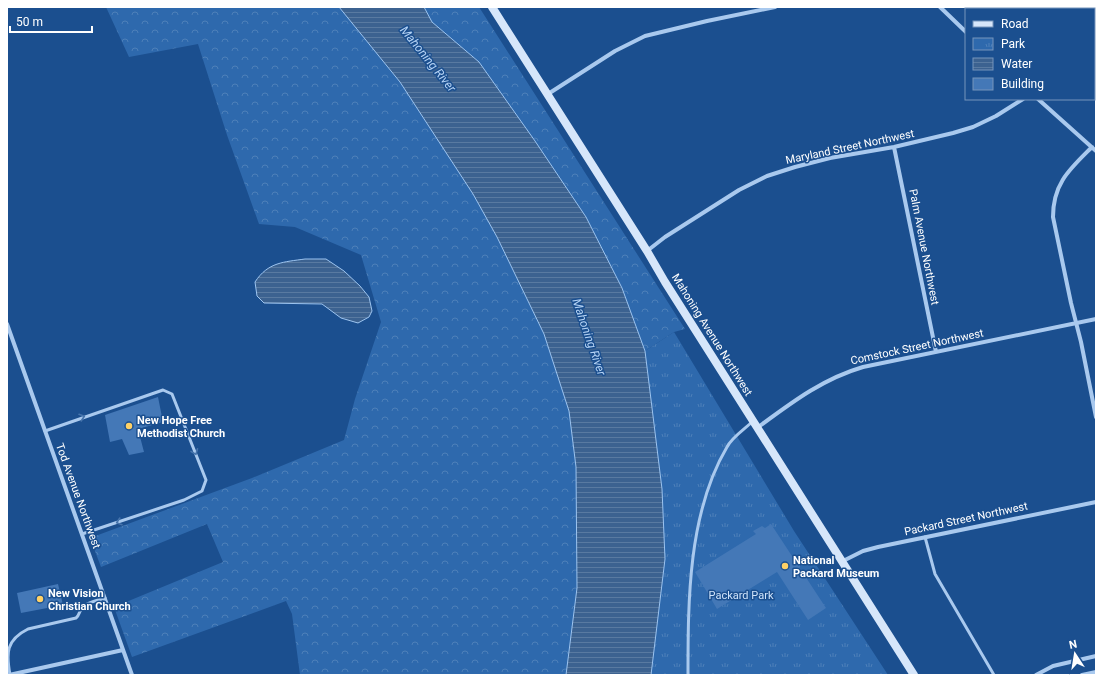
<svg xmlns="http://www.w3.org/2000/svg" width="1103" height="682" viewBox="0 0 1103 682" font-family="Roboto,sans-serif">
  <style>
    .forest { fill: url(#forest-crowns) }
    .park { fill: url(#park-tufts) }
    .water { fill: url(#water-rules); stroke: #9cc4f0 }
    .building { fill: #4478b7 }
    .lines { fill: none; stroke-linecap: round; stroke-linejoin: round }
    .lane { stroke: #a9c9ee; stroke-width: 3 }
    .street { stroke: #a9c9ee; stroke-width: 4 }
    .secondary { stroke: #d6e6fa; stroke-width: 8 }
    .rail { stroke: #fff; stroke-width: 3; stroke-dasharray: 7 3; stroke-linecap: butt }
    .oneway { stroke: #4674ac }
    .poi-dot { fill: #ffd166; stroke: #1b4f8f; stroke-width: 1.5 }
    .labels { text-anchor: middle; dominant-baseline: central; stroke-width: 3; stroke-linejoin: round; paint-order: stroke }
    .street-label { font-size: 11px; fill: #fff; stroke: #1b4f8f }
    .poi-label { font-size: 11px; font-weight: bold; fill: #fff; stroke: #1b4f8f; text-anchor: start }
    .park-label { font-size: 11px; fill: #cfe3fa; stroke: #1b4f8f }
    .water-label { font-size: 12px; font-style: italic; fill: #b5d3f5; stroke: #1b4f8f }
  </style>
  <defs>
    <pattern id="forest-crowns" width="20" height="18" patternUnits="userSpaceOnUse"><rect width="20" height="18" fill="#2e69ad"/><path d="M2 6a3 3 0 1 1 6 0M12 15a3 3 0 1 1 6 0" fill="none" stroke="#4d80b9"/></pattern>
    <pattern id="park-tufts" width="24" height="20" patternUnits="userSpaceOnUse"><rect width="24" height="20" fill="#2e69ad"/><path d="M3 7l-1-3M5 7V3M7 7l1-3M15 17l-1-3M17 17v-4M19 17l1-3" fill="none" stroke="#4d80b9"/></pattern>
    <pattern id="water-rules" width="6" height="5" patternUnits="userSpaceOnUse"><rect width="6" height="5" fill="#3c6290"/><path d="M0 2.5h6" fill="none" stroke="#597aa1"/></pattern>
  </defs>
  <rect width="100%" height="100%" fill="#1b4f8f"/>
  <path class="forest" d="M106 7H339L400 82 473 194 497 237 544 334 569 411 576 467 577 588 566 675H300L292 614 286 601 132 657 114 607 223 562 207 524 101 567 90 538 252 478 344 440 355 399 381 322 361 255 295 227 259 224 227 135 198 44 129 57Z
    M424 7H479L685 329 674 332 645 351 622 288 586 217 535 141 479 62 432 22Z"/>
  <path class="park" d="M674 332 794 531 888 675H651L665 559 662 489 645 351Z"/>
  <path class="water" d="M339 7H424L432 22 479 62 535 141 586 217 622 288 645 351 662 489 665 559 651 675H566L577 588 576 467 569 411 544 334 497 237 473 194 400 82Z
    M305 259H326L344 271 360 286 369 297 372 311 369 317 358 323 341 318 322 304 264 303 257 296 255 282C268 262 284 262 305 259Z"/>
  <path class="building" d="M158 397 163 422 138 429 144 452 129 455 122 439 110 442 105 415Z
    M771 524 826 608 808 620 777 572 717 609 695 572 756 534 753 531 762 526 765 528Z
    M58 584 63 605 21 613 17 593Z"/>
  <g class="lines">
    <path class="lane" d="M45 431 163 390 172 394 206 480 202 491 184 500 82 534
      M925 537 935 574 994 675
      M10 675C6 653 6 640 28 629L76 618C80 615 79 610 83 607 87 602 99 600 105 598
      M688 675C688 601 688 513 727 447 732 437 745 429 753 421"/>
    <path class="street" d="M940 7 966 32
      M548 94 615 51 645 36 707 21 775 7
      M1038 99 1096 151
      M894 147 936 352
      M1092 147C1070 169 1053 183 1053 217L1071 303 1081 342 1096 417
      M647 251 665 237 739 190 767 176 795 167 830 158 894 147 953 133 973 127 996 116 1023 99
      M7 324 132 675
      M757 428C791 403 822 379 863 367L1096 319
      M843 561 863 551 878 547 1096 502
      M9 675 123 650
      M1036 675 1053 666 1096 656
      M1082 675 1096 672"/>
    <path class="secondary" d="M492 7 647 251 665 282 914 675"/>
    <path class="rail" d="M1086 7 1089 9
      M1094 14 1096 16"/>
  </g>
  <defs><path id="oneway-chevron" d="M-2-3.5L2.5 0L-2 3.5" fill="none" stroke-width="1.6" stroke-linecap="round" stroke-linejoin="round"/></defs>
  <g class="oneway">
    <use href="#oneway-chevron" transform="translate(82 417) rotate(-18)"/>
    <use href="#oneway-chevron" transform="translate(195 452) rotate(68)"/>
    <use href="#oneway-chevron" transform="translate(119 522) rotate(162)"/>
  </g>
  <g class="poi-dot">
    <circle cx="129" cy="426" r="4"/>
    <circle cx="785" cy="566" r="4"/>
    <circle cx="40" cy="599" r="4"/>
  </g>
  <g class="labels">
    <g class="street-label">
      <text transform="translate(850 147) rotate(-12)">Maryland Street Northwest</text>
      <text transform="translate(924 247) rotate(79)">Palm Avenue Northwest</text>
      <text transform="translate(712 335) rotate(58)">Mahoning Avenue Northwest</text>
      <text transform="translate(917 347) rotate(-12)">Comstock Street Northwest</text>
      <text transform="translate(78 496) rotate(70)">Tod Avenue Northwest</text>
      <text transform="translate(966 519) rotate(-12)">Packard Street Northwest</text>
    </g>
    <g class="poi-label">
      <text x="137" y="420">New Hope Free<tspan x="137" dy="13">Methodist Church</tspan></text>
      <text x="793" y="560">National<tspan x="793" dy="13">Packard Museum</tspan></text>
      <text x="48" y="593">New Vision<tspan x="48" dy="13">Christian Church</tspan></text>
    </g>
    <g class="park-label">
      <text x="741" y="595">Packard Park</text>
    </g>
    <g class="water-label">
      <text transform="translate(428 59) rotate(51)">Mahoning River</text>
      <text transform="translate(589 337) rotate(71)">Mahoning River</text>
    </g>
  </g>
  <rect width="1103" height="682" fill="none" stroke="#ffffff" stroke-width="16"/>
  <rect x="965" y="8" width="130" height="92" fill="#1b4f8f" stroke="#7695bc"/>
  <rect x="973" y="21" width="20" height="6" fill="#d6e6fa" stroke="#7695bc"/>
  <text x="1001" y="28" font-size="12" fill="#ffffff">Road</text>
  <rect x="973" y="38" width="20" height="12" fill="url(#park-tufts)" stroke="#7695bc"/>
  <text x="1001" y="48" font-size="12" fill="#ffffff">Park</text>
  <rect x="973" y="58" width="20" height="12" fill="url(#water-rules)" stroke="#7695bc"/>
  <text x="1001" y="68" font-size="12" fill="#ffffff">Water</text>
  <rect x="973" y="78" width="20" height="12" fill="#4478b7" stroke="#7695bc"/>
  <text x="1001" y="88" font-size="12" fill="#ffffff">Building</text>
  <g transform="translate(1075 654) rotate(348)" stroke="#1b4f8f" stroke-width="3" paint-order="stroke">
  <path d="M0-3L7 15L0 10L-7 15Z" fill="#ffffff"/>
  <text y="-6" font-size="11" font-weight="bold" text-anchor="middle" fill="#ffffff">N</text>
  </g>
  <path d="M10 26v6h82v-6" fill="none" stroke="#ffffff" stroke-width="2"/>
  <text x="16" y="26" font-size="12" fill="#ffffff" stroke="#1b4f8f" stroke-width="3" paint-order="stroke">50 m</text>
</svg>
